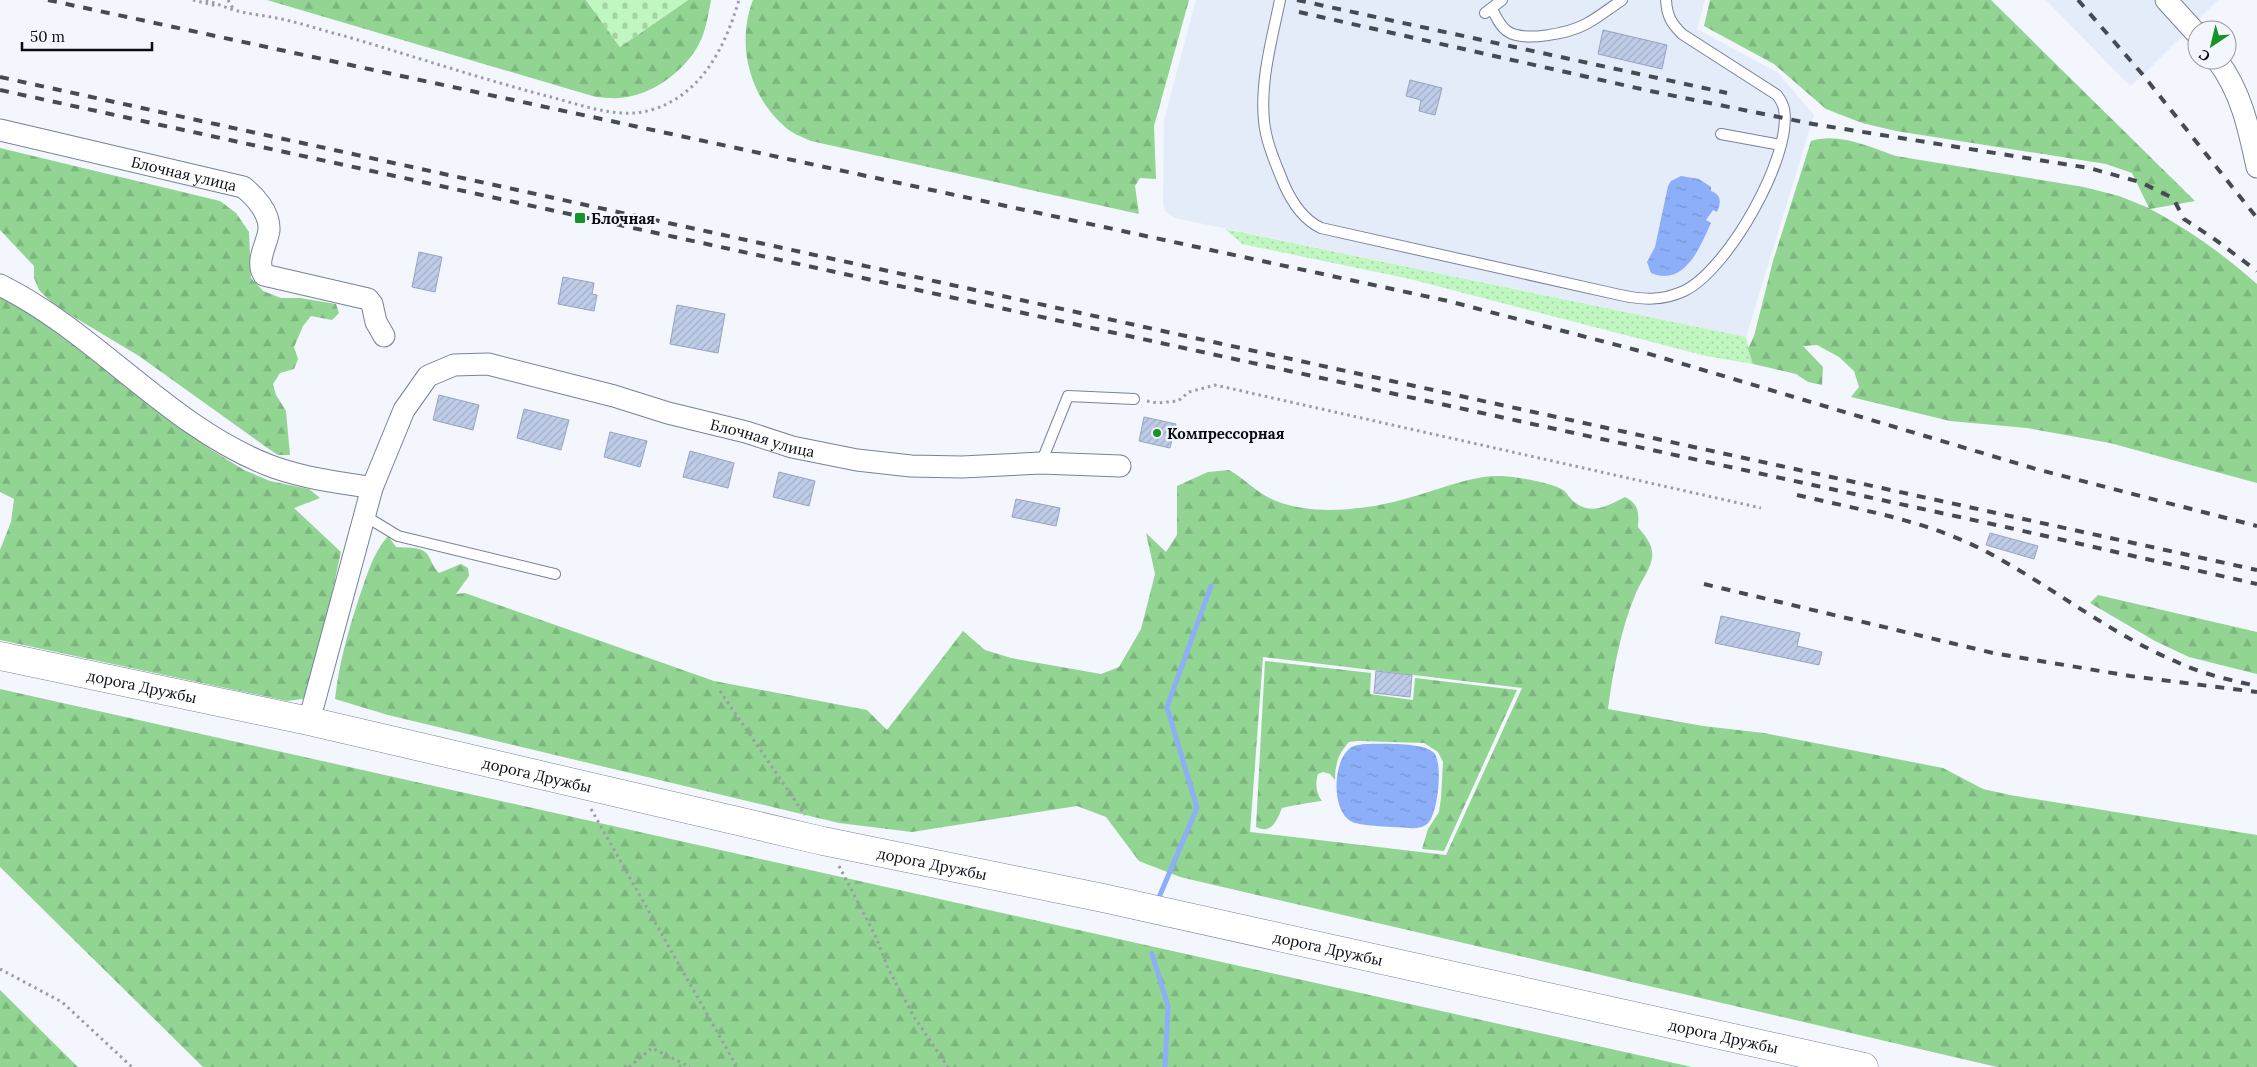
<svg xmlns="http://www.w3.org/2000/svg" width="2257" height="1067" viewBox="0 0 2257 1067" font-family="Lora,serif">
  <style>
    .built { fill: #e4ebf9 }
    .grass { fill: url(#grass-dots) }
    .forest { fill: url(#forest-firs); fill-rule: evenodd }
    .cemetery { fill: url(#cemetery-stones) }
    .water { fill: url(#water-ripples) }
    .lines { fill: none; stroke-linecap: round; stroke-linejoin: round }
    .stream { stroke: #8daef8; stroke-width: 5 }
    .building { fill: url(#building-hatch); stroke: #97a4bf }
    .lane-casing { stroke: #76829c; stroke-width: 12 }
    .street-casing { stroke: #76829c; stroke-width: 23 }
    .primary-casing { stroke: #76829c; stroke-width: 29 }
    .path { stroke: #9a9da4; stroke-width: 3; stroke-dasharray: 2.5 4; stroke-linecap: butt }
    .lane { stroke: #fff; stroke-width: 10 }
    .street { stroke: #fff; stroke-width: 21 }
    .primary { stroke: #fff; stroke-width: 28 }
    .rail { stroke: #464a52; stroke-width: 4; stroke-dasharray: 9 9; stroke-linecap: butt }
    .poi-dot { fill: #169526; stroke: #f3f6fc; stroke-width: 2 }
    .labels { text-anchor: middle; dominant-baseline: central; stroke-width: 4.5; stroke-linejoin: round; paint-order: stroke }
    .street-label { font-size: 15px; fill: #070b14; stroke: #f3f6fc }
    .poi-label { font-size: 15px; font-weight: bold; fill: #070b14; stroke: #f3f6fc; text-anchor: start }
  </style>
  <defs>
    <pattern id="grass-dots" width="8" height="8" patternUnits="userSpaceOnUse" patternTransform="scale(1.25)"><rect width="8" height="8" fill="#c0f6bf"/><path d="M2 2h.1M6 6h.1" fill="none" stroke="#a4d2a3" stroke-width="1.8" stroke-linecap="round"/></pattern>
    <pattern id="forest-firs" width="22" height="20" patternUnits="userSpaceOnUse" patternTransform="scale(1.25)"><rect width="22" height="20" fill="#92d492"/><path d="M5 1l3.5 6h-7zM16 11l3.5 6h-7z" fill="#7cb57d"/></pattern>
    <pattern id="cemetery-stones" width="16" height="16" patternUnits="userSpaceOnUse" patternTransform="scale(1.25)"><rect width="16" height="16" fill="#c0f6bf"/><path d="M2 7V4a2 2 0 0 1 4 0v3zM10 15v-3a2 2 0 0 1 4 0v3z" fill="#a4d2a3"/></pattern>
    <pattern id="water-ripples" width="26" height="14" patternUnits="userSpaceOnUse" patternTransform="scale(1.25)"><rect width="26" height="14" fill="#8daef8"/><path d="M2 4q2-2 4 0t4 0M15 11q2-2 4 0t4 0" fill="none" stroke="#7894d4"/></pattern>
    <pattern id="building-hatch" width="6" height="6" patternUnits="userSpaceOnUse" patternTransform="scale(1.25)"><rect width="6" height="6" fill="#becce8"/><path d="M-1 1l2-2M0 6l6-6M5 7l2-2" fill="none" stroke="#a2aec6"/></pattern>
  </defs>
  <rect width="100%" height="100%" fill="#f3f6fc"/>
  <path class="built" d="M1196 0H1705L1697 29 1778 73 1814 115 1746 337 1175 218 1165 211 1163 202 1164 120Z
    M2046 0H2218L2143 75 2130 86Z"/>
  <path class="grass" d="M1225 229 1746 337 1753 364 1706 356 1410 279 1242 244Z"/>
  <path class="forest" d="M267 0H586L620 47 688 0H711C708 15 706 31 699 44 684 72 651 96 619 98 611 99 603 97 596 97Z
    M753 0H1189L1154 126 1156 179 1140 178 1135 186 1139 214 811 141C802 137 791 133 784 126 749 95 736 44 753 0Z
    M1710 0H1991L2195 201 2150 209C2190 230 2224 255 2257 284V483L2110 443 2027 428 1950 421 1851 397 1859 387 1854 371 1839 357 1817 345 1803 346 1823 367 1822 385 1808 382 1796 374 1753 364 1748 349 1754 336 1773 261 1811 141C1838 132 1870 147 1896 156L2084 187 2119 196 2149 208 2132 173 2106 164 1896 131 1862 123 1826 109 1774 64 1704 26Z
    M0 148 220 201 236 213 249 232 251 278 263 291 281 298H300L336 304 339 313 332 320 311 316 303 326 294 347 298 359 294 369 280 373 273 384 276 395 286 411 290 455H278L266 447 139 356 54 305 39 290 34 278V266L0 230Z
    M0 296 63 334 181 429 210 449 244 470 270 481 309 489 320 498 294 508 341 552 310 694 302 699 287 701 0 640V550L11 522 14 499 0 492Z
    M1229 470C1245 479 1258 494 1276 501 1316 517 1375 509 1415 496 1440 489 1474 475 1500 476 1513 476 1553 483 1563 490 1567 492 1569 498 1573 501 1591 516 1607 506 1625 497 1639 504 1639 513 1638 527 1645 536 1654 545 1652 558 1650 570 1641 581 1636 593 1621 628 1613 671 1608 709L1703 726 1764 733 1943 768 1983 789 2010 795 2257 835V1067H1997L1180 877 1139 861 1106 817 1077 806 912 832 839 823 388 715 335 699C339 664 348 631 359 598 367 576 372 554 388 536L396 547C406 548 422 546 428 555 432 562 433 567 439 573L461 564 468 568 469 576 456 594 465 593 714 681 867 710 887 730 963 631 985 650 1011 658 1101 674 1119 667 1141 629 1155 574 1146 533 1166 552 1177 535V486L1208 472ZM1263 657 1522 688 1446 855 1250 832Z
    M2098 595 2257 632V674L2189 657 2155 641 2090 603Z
    M1265 661 1371 673 1370 694 1413 700 1415 678 1517 690 1444 851 1422 849 1428 829 1439 812 1441 798 1443 762 1438 752 1424 743 1358 741 1349 742C1338 754 1335 765 1335 780L1330 774 1323 772 1318 774C1315 783 1316 793 1322 801 1318 801 1284 807 1282 808 1277 820 1272 835 1256 827Z
    M0 689 1692 1067H203L0 867Z
    M0 990 78 1067H0Z"/>
  <path class="cemetery" d="M586 0H688L620 47Z"/>
  <path class="water" d="M1681 176 1699 179 1711 187V191C1722 195 1721 203 1717 212L1713 210 1706 220 1711 223C1700 247 1685 287 1651 273L1647 262 1655 247 1668 186 1671 181Z
    M1365 744C1381 744 1421 742 1433 752 1444 760 1438 816 1427 824 1422 828 1415 829 1409 828 1396 827 1361 826 1352 822 1331 811 1333 764 1348 750 1353 745 1358 745 1365 744Z"/>
  <g class="lines">
    <path class="stream" d="M1157 902 1197 808 1167 707 1211 586
      M1152 954 1168 1006 1165 1067"/>
  </g>
  <path class="building" d="M1603 30 1667 45 1662 69 1598 54Z
    M1410 80 1442 88 1435 115 1419 111 1421 100 1406 96Z
    M419 252 442 257 435 292 412 287Z
    M563 277 594 283 592 294 597 295 594 311 558 304Z
    M677 305 725 314 718 353 670 344Z
    M439 395 479 405 473 430 433 420Z
    M524 409 569 420 561 450 517 438Z
    M1144 417 1176 424 1170 448 1139 441Z
    M610 432 647 441 640 467 604 457Z
    M690 451 734 463 728 488 683 477Z
    M779 472 815 481 809 506 773 497Z
    M1016 499 1060 508 1056 526 1012 517Z
    M1990 533 2038 546 2034 559 1986 545Z
    M1721 616 1800 633 1797 646 1822 652 1819 665 1715 643Z
    M1376 671 1412 675 1410 697 1374 693Z"/>
  <g class="lines">
    <g class="lane-casing">
      <path id="lane" d="M1280 0C1272 39 1260 81 1264 121 1266 142 1275 162 1283 182 1291 201 1302 219 1321 228L1620 295C1643 300 1662 301 1684 291 1727 271 1793 156 1784 109 1783 104 1780 99 1777 95L1682 34C1671 23 1667 16 1666 0
        M1492 9C1496 17 1500 26 1507 31 1524 43 1569 33 1586 24 1599 17 1610 8 1622 0
        M1485 13 1502 0
        M1721 134 1781 145
        M1041 463 1068 396 1134 399
        M365 516 398 536 555 574"/>
    </g>
    <g class="street-casing">
      <g id="street">
        <path d="M2166 0 2197 34"/>
        <path d="M2217 60C2241 91 2249 129 2257 167"/>
        <path id="s1" d="M0 130 243 187C255 196 270 213 269 230 267 245 255 261 264 275L368 299 372 304 376 322 384 336"/>
        <path d="M0 285C97 333 167 425 268 465 301 478 338 482 372 488"/>
        <path id="s2" d="M309 721 372 488 404 410 428 376 454 365 488 364 614 396 668 413 746 432 792 447 857 460 911 466 962 467 1041 463 1120 466"/>
      </g>
    </g>
    <g class="primary-casing">
      <g id="primary">
        <path id="s3" d="M0 656 309 721 823 841 1103 898 1864 1067"/>
      </g>
    </g>
    <path class="path" d="M193 0 217 6
      M206 0C215 3 224 7 234 10 252 15 271 16 290 21 307 25 324 31 341 35 410 55 478 78 547 96 579 104 618 120 651 110 702 95 725 47 739 0
      M228 0 234 10
      M1147 401 1157 403 1178 401 1189 392 1215 385 1761 508
      M720 691 805 815
      M591 809 737 1067
      M839 866 875 935 888 968 914 1017 948 1067
      M0 969 62 1002 132 1067
      M629 1067 652 1048 690 1067"/>
    <use href="#lane" class="lane"/>
    <use href="#street" class="street"/>
    <use href="#primary" class="primary"/>
    <path class="rail" d="M48 0 1448 301 1636 350 2036 469 2257 526
      M1297 0 1727 93
      M2078 0 2143 75 2257 218
      M1299 12 1650 91 1813 124 2089 168 2140 182 2173 198 2184 219 2213 238 2257 271
      M0 77 2257 570
      M0 90 2010 528 2257 584
      M1797 495C1860 510 1925 520 1983 550 2049 584 2108 633 2177 662 2202 674 2230 680 2257 686
      M1704 584 1993 653 2130 676 2257 692"/>
  </g>
  <g class="poi-dot">
    <rect x="574" y="212" width="12" height="12" rx="2.5"/>
    <circle cx="1157" cy="433" r="5"/>
  </g>
  <g class="labels">
    <g class="street-label">
      <text stroke="none"><textPath href="#s1" startOffset="189">Блочная улица</textPath></text>
      <text stroke="none"><textPath href="#s2" startOffset="714">Блочная улица</textPath></text>
      <text stroke="none"><textPath href="#s3" startOffset="145">дорога Дружбы</textPath></text>
      <text stroke="none"><textPath href="#s3" startOffset="550">дорога Дружбы</textPath></text>
      <text stroke="none"><textPath href="#s3" startOffset="955">дорога Дружбы</textPath></text>
      <text stroke="none"><textPath href="#s3" startOffset="1360">дорога Дружбы</textPath></text>
      <text stroke="none"><textPath href="#s3" startOffset="1765">дорога Дружбы</textPath></text>
    </g>
    <g class="poi-label">
      <text x="591" y="218">Блочная</text>
      <text x="1167" y="433">Компрессорная</text>
    </g>
  </g>
  <g transform="translate(2212 45) rotate(215)"><circle r="24" fill="#f3f6fc" stroke="#95989f"/>
  <path d="M0-4L9 19L0 12L-9 19Z" fill="#169526"/>
  <text y="-8" font-size="14" font-weight="bold" text-anchor="middle" fill="#070b14">С</text>
  </g>
  <path d="M22 42v8h130v-8" fill="none" stroke="#070b14" stroke-width="2.5"/>
  <text x="30" y="42" font-size="15" fill="#070b14" stroke="#f3f6fc" stroke-width="4" paint-order="stroke">50 m</text>
</svg>
